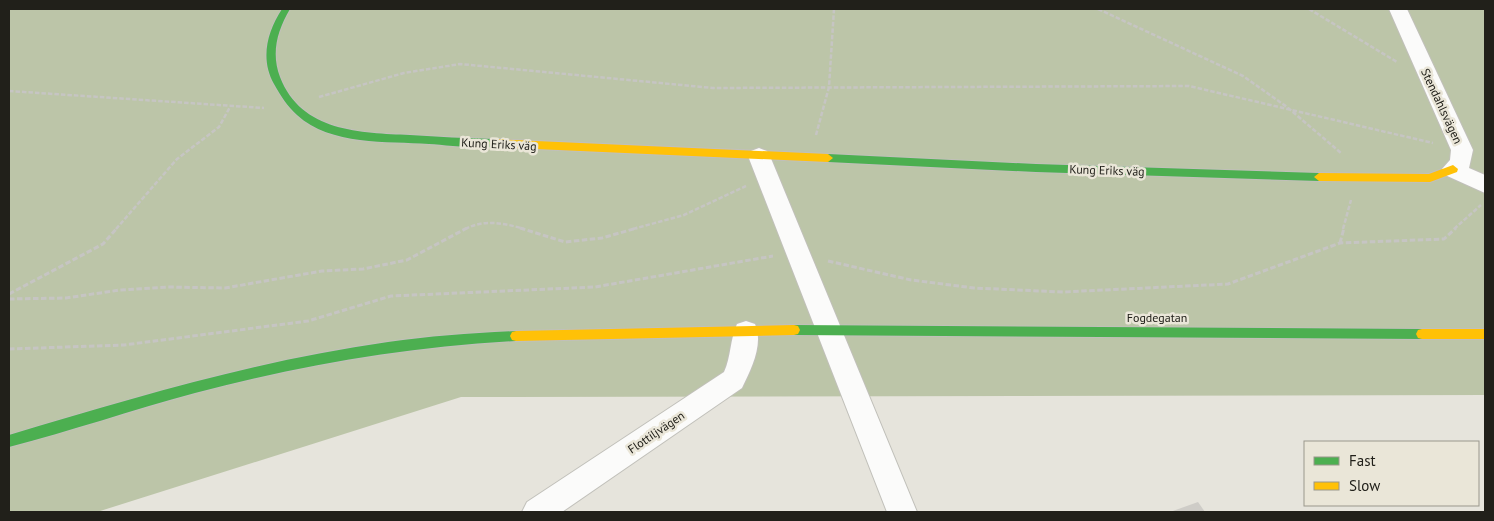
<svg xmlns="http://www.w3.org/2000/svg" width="1494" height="521" viewBox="0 0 1494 521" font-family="'PT Sans',sans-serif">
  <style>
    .forest { fill: #bcc5a8 }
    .building { fill: #ceccc7 }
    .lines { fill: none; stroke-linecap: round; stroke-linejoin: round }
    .street-casing { stroke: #c1c0ba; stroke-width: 2 }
    .fast-casing { stroke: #c1c0ba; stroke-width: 2 }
    .slow-casing { stroke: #c1c0ba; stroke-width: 2 }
    .path-far1 { stroke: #c6c5c3; stroke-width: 2.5; stroke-dasharray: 4.5 2; stroke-linecap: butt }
    .path { stroke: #c6c5c3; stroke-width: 3; stroke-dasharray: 5.5 2.5; stroke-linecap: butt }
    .street { fill: #fbfbfa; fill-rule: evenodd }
    .fast { fill: #4caf50; fill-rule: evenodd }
    .slow { fill: #ffc107; fill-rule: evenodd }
    .labels { text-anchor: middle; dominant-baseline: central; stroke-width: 5; stroke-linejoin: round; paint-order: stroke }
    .street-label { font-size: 12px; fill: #21201a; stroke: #eae6d8 }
  </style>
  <rect width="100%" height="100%" fill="#e6e4dc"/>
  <path class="forest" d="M9 9H1485V395L461 397 97 512H9Z"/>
  <path class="building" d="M1198 502 1205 512H1170Z"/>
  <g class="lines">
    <g class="street-casing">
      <path id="street" d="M1389 9H1407L1473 150 1469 168 1485 175V193L1445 175 1442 169 1450 160 1451 150Z
        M759 148 767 151 770 156 917 512H887L748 156 751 151Z
        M746 321 755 324C764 344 751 370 742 388L562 512H522L527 502 724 372C731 357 730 339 737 324Z"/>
    </g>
    <g class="fast-casing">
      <path id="fast" d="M282 9H290C277 31 271 53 280 77 301 132 361 133 410 135 438 137 466 138 494 139L498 140 499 143 498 146C482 150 446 145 429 144 387 141 331 146 297 115 287 106 281 96 274 84 260 59 267 32 282 9Z
        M828 154 1036 164 1319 173 1324 177 1319 181 1036 172 828 162 823 158Z
        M794 325 1422 329 1426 330 1428 334 1426 338 1422 339 794 335 790 334 788 330 790 326Z
        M516 331 520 332 522 336 520 340 516 341C406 347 301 365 195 393 132 410 71 431 9 447V435C133 398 259 360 388 342 430 336 473 333 516 331Z"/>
    </g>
    <g class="slow-casing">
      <path id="slow" d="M494 139 828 154 833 158 828 162 494 147 489 143Z
        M1453 165 1458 169 1457 172 1430 182 1319 181 1314 177 1319 173 1429 174Z
        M794 325 798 326 800 330 798 334 794 335 516 341 512 340 510 336 512 332 516 331Z
        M1422 329H1485V339H1422L1418 338 1416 334 1418 330Z"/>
    </g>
    <path class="path-far1" d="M1098 9 1243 76 1287 107 1341 153
      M1309 9 1397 62
      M9 91 264 108
      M319 97 404 73 460 64 713 88 1189 86 1433 143
      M816 135 829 87 834 9
      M116 229 177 159 219 127 230 107
      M465 229C484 219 504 223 524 229
      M633 229 684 215 746 186
      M1343 229 1351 200
      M1454 229 1481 205"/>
    <path class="path" d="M520 228 565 242 602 238 637 228
      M1340 243 1344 228
      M828 261 911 280 974 288 1063 292 1228 284 1340 243 1444 239 1456 228
      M9 294 103 244 117 228
      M9 299 66 298 120 290 168 287 225 288 322 271 363 269 407 260 467 228
      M9 349 124 345 308 321 391 296 595 287 773 256"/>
    <use href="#street" class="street"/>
    <use href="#fast" class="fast"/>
    <use href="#slow" class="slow"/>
  </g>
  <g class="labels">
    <g class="street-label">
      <text transform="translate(1442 106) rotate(65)">Stendahlsvägen</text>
      <text transform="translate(499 144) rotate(3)">Kung Eriks väg</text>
      <text transform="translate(1107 170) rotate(2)">Kung Eriks väg</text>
      <text x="1157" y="317">Fogdegatan</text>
      <text transform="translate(656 432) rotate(-34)">Flottiljvägen</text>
    </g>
  </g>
  <rect width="1494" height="521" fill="none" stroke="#21201a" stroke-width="20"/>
  <rect x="1304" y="441" width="175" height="65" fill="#eae6d8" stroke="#9a978c"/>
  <rect x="1314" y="457" width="25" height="8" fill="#4caf50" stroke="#9a978c"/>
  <text x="1349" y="466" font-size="15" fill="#21201a">Fast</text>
  <rect x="1314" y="482" width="25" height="8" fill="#ffc107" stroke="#9a978c"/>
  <text x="1349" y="491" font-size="15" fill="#21201a">Slow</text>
</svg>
